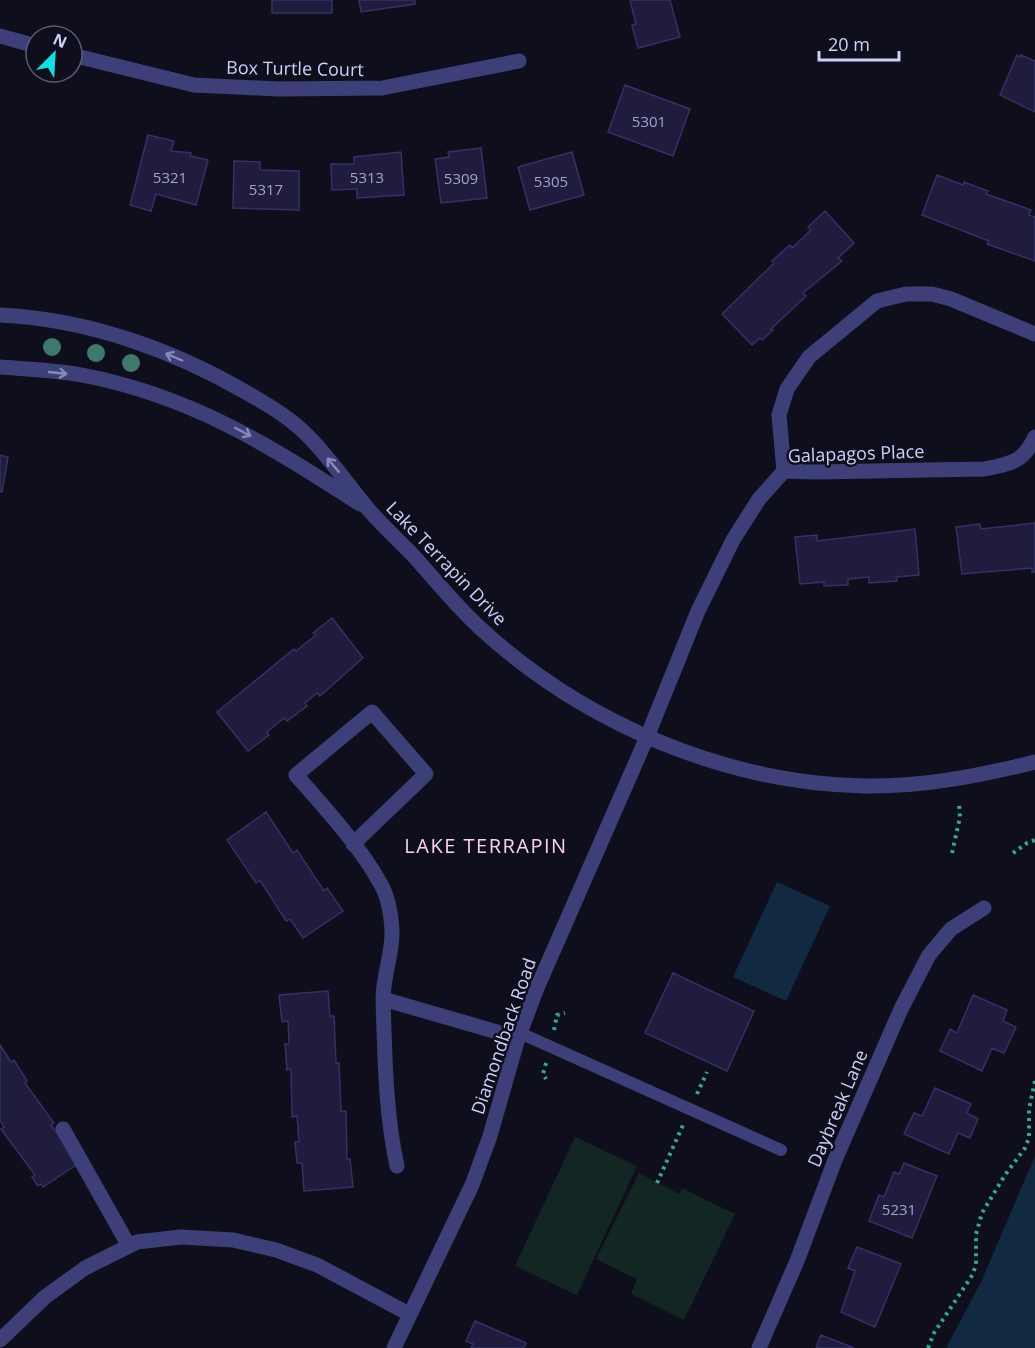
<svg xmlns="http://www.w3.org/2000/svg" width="1035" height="1348" viewBox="0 0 1035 1348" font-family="'Open Sans',sans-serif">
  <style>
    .green { fill: #122724 }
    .water { fill: #122942 }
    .building { fill: #1f1c3d; stroke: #363066; stroke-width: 1.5 }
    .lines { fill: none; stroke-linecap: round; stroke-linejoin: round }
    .path { stroke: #38a595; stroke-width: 4; stroke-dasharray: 3 4.5; stroke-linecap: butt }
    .lane { stroke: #3d4078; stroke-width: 12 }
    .street { stroke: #3d4078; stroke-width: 15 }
    .tree { fill: #3d7a6c }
    .oneway { stroke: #8688ba }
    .labels { text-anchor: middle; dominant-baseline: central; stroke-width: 5; stroke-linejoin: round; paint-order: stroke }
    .number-label { font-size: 15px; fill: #a4a2cc }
    .street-label { font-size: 18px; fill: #d0cffb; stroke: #0f0e1d }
    .neighbourhood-label { font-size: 20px; letter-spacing: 1.5px; fill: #fbd1ef; stroke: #0f0e1d }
  </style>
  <rect width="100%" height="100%" fill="#0f0e1d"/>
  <path class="green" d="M575 1137 637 1166 577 1295 515 1266Z
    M639 1173 679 1194 682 1188 735 1214 684 1320 631 1294 637 1279 596 1259Z"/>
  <path class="water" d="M777 882 830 906 786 1001 733 977Z
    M1035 1156V1348H946L981 1282Z"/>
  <path class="building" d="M272 0H332V13H272Z
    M359 0H415V4L361 12Z
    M630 0H670L680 37 638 48 632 25 636 24Z
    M1017 55 1020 57 1021 55 1035 61V112L1000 95Z
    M625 85 690 109 673 156 608 132Z
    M148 135 174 141 171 151 191 153 190 156 208 160 196 205 156 194 151 211 130 205Z
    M481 148 487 198 441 203 435 159 449 157 448 152Z
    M401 152 404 195 357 198V189L332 190 331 164H354V157Z
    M572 152 584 195 530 210 518 167Z
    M234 161 260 162V170L299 171V210L233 208Z
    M937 175 963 185 964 182 988 191 986 194 1031 210 1029 215 1035 217V261L987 244 989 241 922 215Z
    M825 211 854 243 838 258 842 261 803 293 806 296 771 329 773 330 762 340 760 338 752 345 722 314 774 263 772 261 790 245 792 248 811 230 808 227Z
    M0 455 8 457 2 492H0Z
    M1035 523V572H1032V568L962 574 956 527 980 524 981 529Z
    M915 529 919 575 896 577 897 581 869 583V577L848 579V585L824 586V582L800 584 795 537 817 535V541Z
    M332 618 363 658 320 696 317 693 305 703 307 706 287 721 284 718 267 732 269 735 248 751 217 712 294 649 296 651 316 635 313 633Z
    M266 812 293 853 297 850 324 891 327 888 343 911 303 938 290 919 286 921 260 880 256 883 227 840Z
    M673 973 754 1011 727 1071 645 1033Z
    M328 991 330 1016H334L336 1063H339L341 1111H346L347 1159H350L353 1187 304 1191 302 1163H297L295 1142H299L297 1116 292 1117 291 1069 287 1070 285 1044H289L288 1021 282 1022 279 995Z
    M973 995 1007 1010 1003 1021 1016 1027 1004 1053 992 1048 982 1071 940 1051 950 1029 957 1033Z
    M0 1045 11 1062 14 1060 27 1081 25 1083 54 1123 51 1125 79 1163 43 1187 41 1184 38 1186 32 1177 35 1175 1 1129 4 1127 0 1120Z
    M935 1088 971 1104 967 1113 978 1119 970 1138 958 1133 949 1154 904 1134 914 1113 922 1116Z
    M904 1163 937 1176 912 1238 869 1221 879 1195 884 1197 894 1172 899 1174Z
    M857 1247 901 1264 875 1327 841 1312 855 1271 848 1268Z
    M475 1321 526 1343 524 1348H471L473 1344 466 1341Z
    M821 1335 854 1348H816Z"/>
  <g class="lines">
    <path class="path" d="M952 853 960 817 959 803
      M1013 853 1027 843 1035 840
      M554 1030 557 1015 565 1013
      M546 1063 543 1074 546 1079
      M697 1094 707 1072
      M657 1183 683 1125
      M928 1348 934 1333 973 1274 976 1264V1234L982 1213 1005 1175 1025 1148 1029 1138V1109L1035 1081"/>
    <path class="lane" d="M520 1033 781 1150"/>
    <path class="street" d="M0 36 36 46
      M72 55 194 85 278 89 382 88 519 61
      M0 315C87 319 174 350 249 394 270 406 290 418 307 435 330 458 348 485 368 509 381 524 396 538 410 552 433 577 454 604 479 627 582 722 723 783 864 786 922 787 979 776 1035 762
      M0 367C27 369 55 370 82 375 192 396 268 445 360 504
      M784 471 779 415 787 389 809 357 877 301 906 294H932L951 299 1035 334
      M353 844 426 774 372 712 296 775C323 806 359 845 379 881 388 895 391 913 392 930 393 952 383 976 383 999 385 1055 385 1111 397 1166
      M383 999 518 1038
      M63 1129 129 1246
      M0 1340 45 1297 85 1268 137 1242 181 1237 233 1240 276 1250 317 1265 409 1314
      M394 1348 472 1185 490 1136 518 1038 537 988 647 737 698 611 733 540 759 499 784 471 815 472 984 469C1009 464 1023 463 1035 437
      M759 1348 797 1261 835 1160 901 1009 929 955 951 929 984 908"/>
  </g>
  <g class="tree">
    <circle cx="52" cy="347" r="9"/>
    <circle cx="96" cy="353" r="9"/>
    <circle cx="131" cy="363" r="9"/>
  </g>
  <defs><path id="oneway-shaft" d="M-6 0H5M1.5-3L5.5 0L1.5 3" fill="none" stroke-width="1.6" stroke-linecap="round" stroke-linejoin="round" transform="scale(1.5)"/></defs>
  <g class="oneway">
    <use href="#oneway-shaft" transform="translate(174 357) rotate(-157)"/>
    <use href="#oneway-shaft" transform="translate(58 373) rotate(6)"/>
    <use href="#oneway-shaft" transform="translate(243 432) rotate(28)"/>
    <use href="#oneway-shaft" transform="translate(333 465) rotate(-130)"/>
  </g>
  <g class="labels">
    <g class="number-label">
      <text x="649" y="121">5301</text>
      <text x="170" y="177">5321</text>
      <text x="367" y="177">5313</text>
      <text x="461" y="178">5309</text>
      <text x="551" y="181">5305</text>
      <text x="266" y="189">5317</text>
      <text x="899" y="1209">5231</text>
    </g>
    <g class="street-label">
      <text transform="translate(295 68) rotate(1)">Box Turtle Court</text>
      <text transform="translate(856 453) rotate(-2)">Galapagos Place</text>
      <text transform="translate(447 563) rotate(46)">Lake Terrapin Drive</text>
      <text transform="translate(503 1036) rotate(-71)">Diamondback Road</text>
      <text transform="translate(837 1108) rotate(-67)">Daybreak Lane</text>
    </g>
    <g class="neighbourhood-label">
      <text x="486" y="845">LAKE TERRAPIN</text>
    </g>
  </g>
  <g transform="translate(54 54) rotate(24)"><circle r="28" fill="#0f0e1d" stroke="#5c5b76" stroke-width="1.5"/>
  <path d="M0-4.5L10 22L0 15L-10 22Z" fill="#15dee0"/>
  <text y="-9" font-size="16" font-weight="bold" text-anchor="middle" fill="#d0cffb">N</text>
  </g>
  <path d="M819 51v9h80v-9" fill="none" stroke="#d0cffb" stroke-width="3"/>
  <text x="828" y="51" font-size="18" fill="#d0cffb" stroke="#0f0e1d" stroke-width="4.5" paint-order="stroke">20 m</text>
</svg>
